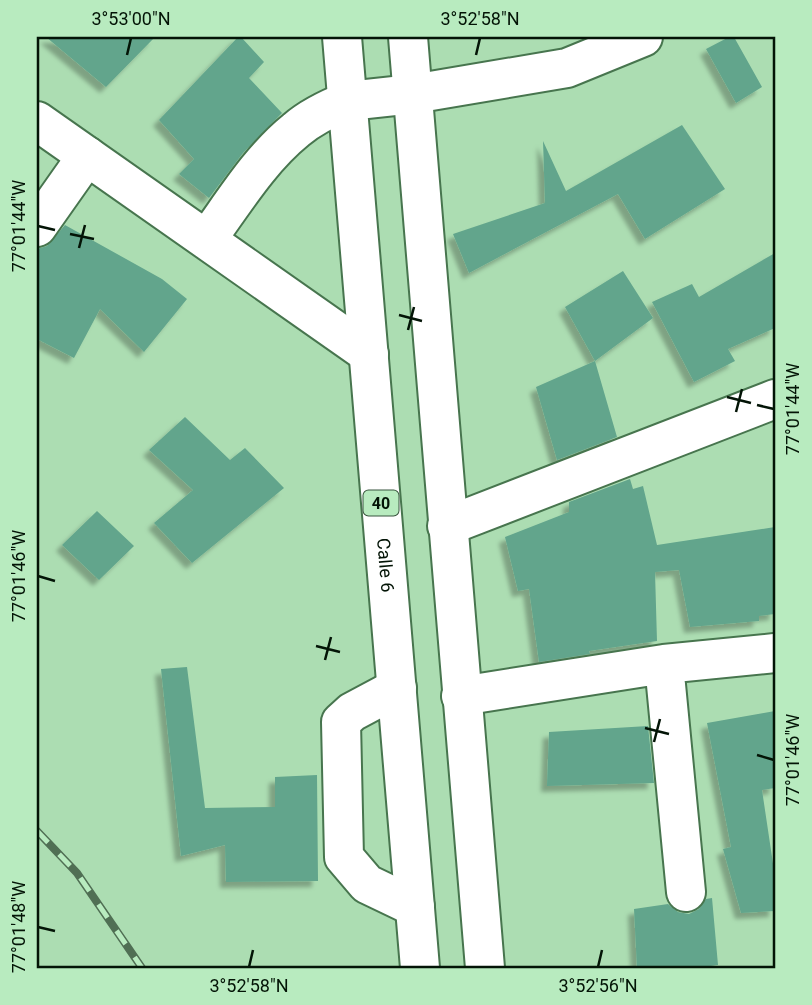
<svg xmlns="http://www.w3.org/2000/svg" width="812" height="1005" viewBox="0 0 812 1005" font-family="Roboto,sans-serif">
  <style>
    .building { fill: #62a58c; filter: url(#shadow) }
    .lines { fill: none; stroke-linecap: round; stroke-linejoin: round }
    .minor-casing { stroke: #47754e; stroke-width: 42 }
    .major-casing { stroke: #47754e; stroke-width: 42 }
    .highway-casing { stroke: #47754e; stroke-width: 42 }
    .minor { stroke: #fff; stroke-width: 38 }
    .major { stroke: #fff; stroke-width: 38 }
    .highway { stroke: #fff; stroke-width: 38 }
    .rail-casing { stroke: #506f54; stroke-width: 8 }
    .rail { stroke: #b8ebbf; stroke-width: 5; stroke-dasharray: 16; stroke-linecap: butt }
    .ticks { fill: none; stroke: #031406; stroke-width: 2.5 }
    .labels { text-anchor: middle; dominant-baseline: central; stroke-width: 5; stroke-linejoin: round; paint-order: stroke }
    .shield { fill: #b8ebbf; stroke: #39543e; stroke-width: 2 }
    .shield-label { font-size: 16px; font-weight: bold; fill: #031406 }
    .street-label { font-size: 18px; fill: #031406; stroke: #b8ebbf }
    .neatline { fill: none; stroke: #031406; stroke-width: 2.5 }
    .ticks-label { font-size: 18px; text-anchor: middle; fill: #031406 }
  </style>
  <defs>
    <filter id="shadow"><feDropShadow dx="-6" dy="6" stdDeviation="2" flood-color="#0004"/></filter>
  </defs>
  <rect width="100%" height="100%" fill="#acddb2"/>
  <path class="building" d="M46 37H155L106 87Z
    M238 37H241L264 62 249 78 282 113 243 153 209 198 179 174 194 159 159 120Z
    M729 37H734L762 87 736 103 706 49Z
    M682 125 725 189 645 239 618 194 469 273 453 234 545 203 543 141 566 191Z
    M65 225 162 279 187 299 144 352 100 309 74 358 37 339V249L47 246Z
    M775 253V328L728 349 735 361 694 382 652 302 692 284 699 297Z
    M623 271 653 318 595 361 565 307Z
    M595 361 617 437 557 460 536 387Z
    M185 417 230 460 245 448 284 488 192 563 154 523 193 490 149 450Z
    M630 479 633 489 643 486 657 545 775 527V614L759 616V621L690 627 679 570 655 572 657 641 589 651 590 654 539 662 529 589 518 591 505 537 569 512V502Z
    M97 511 134 546 99 580 62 545Z
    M187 667 205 808 275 807V777L317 775 318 881 226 882 225 845 181 856 161 669Z
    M775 711V788L762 790 775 877V911L741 913 723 849 731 847 707 723Z
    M648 726 654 783 547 786 549 732Z
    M712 898 718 965 694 968H637L634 909 668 904 678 912 689 914 699 909 706 899Z"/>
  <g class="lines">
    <g class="minor-casing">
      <path id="minor" d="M348 101 413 94 567 68 643 37
        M37 227 87 156
        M664 664 686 892
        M397 688 352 712 341 722 344 857 367 884 415 907
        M461 696 664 664 775 653"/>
    </g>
    <g class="major-casing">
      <path id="major" d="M37 121 369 354
        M207 239C234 202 260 159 296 130 311 117 330 108 348 101
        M447 526 775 399"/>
    </g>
    <g class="highway-casing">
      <g id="highway">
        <path id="s1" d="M342 37 420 968"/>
        <path d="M408 37 485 968"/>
      </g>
    </g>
    <use href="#minor" class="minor"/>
    <use href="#major" class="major"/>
    <use href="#highway" class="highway"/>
    <g class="rail-casing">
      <path id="rail" d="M37 831 77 873 142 968"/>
    </g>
    <use href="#rail" class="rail"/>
  </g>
  <path class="ticks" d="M127 55 131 38M476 55 480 38M38 226 55 230M70 234 94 239M79 248 85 225M399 315 422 321M408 330 414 307M727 397 751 403M757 405 774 409M736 412 742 389M38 576 55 581M316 646 340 652M325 660 331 637M645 728 669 734M654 742 660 719M757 755 774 760M38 927 55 931M249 967 253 950M598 967 602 950"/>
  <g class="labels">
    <rect class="shield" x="363.5" y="490.5" width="35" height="25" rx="5"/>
    <g class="shield-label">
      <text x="381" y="503">40</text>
    </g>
    <g class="street-label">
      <text stroke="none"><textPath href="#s1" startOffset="530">Calle 6</textPath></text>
    </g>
  </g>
  <rect width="812" height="1005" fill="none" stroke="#b8ebbf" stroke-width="77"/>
  <rect x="38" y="38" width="736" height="929" class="neatline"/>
  <g class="ticks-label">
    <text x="131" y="25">3°53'00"N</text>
    <text x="480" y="25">3°52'58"N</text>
    <text transform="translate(19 226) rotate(-90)" y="6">77°01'44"W</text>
    <text transform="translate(793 409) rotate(-90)" y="6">77°01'44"W</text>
    <text transform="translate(19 576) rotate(-90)" y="6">77°01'46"W</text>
    <text transform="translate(793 760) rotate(-90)" y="6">77°01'46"W</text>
    <text transform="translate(19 927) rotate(-90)" y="6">77°01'48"W</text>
    <text x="249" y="992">3°52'58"N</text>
    <text x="598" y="992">3°52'56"N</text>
  </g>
</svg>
